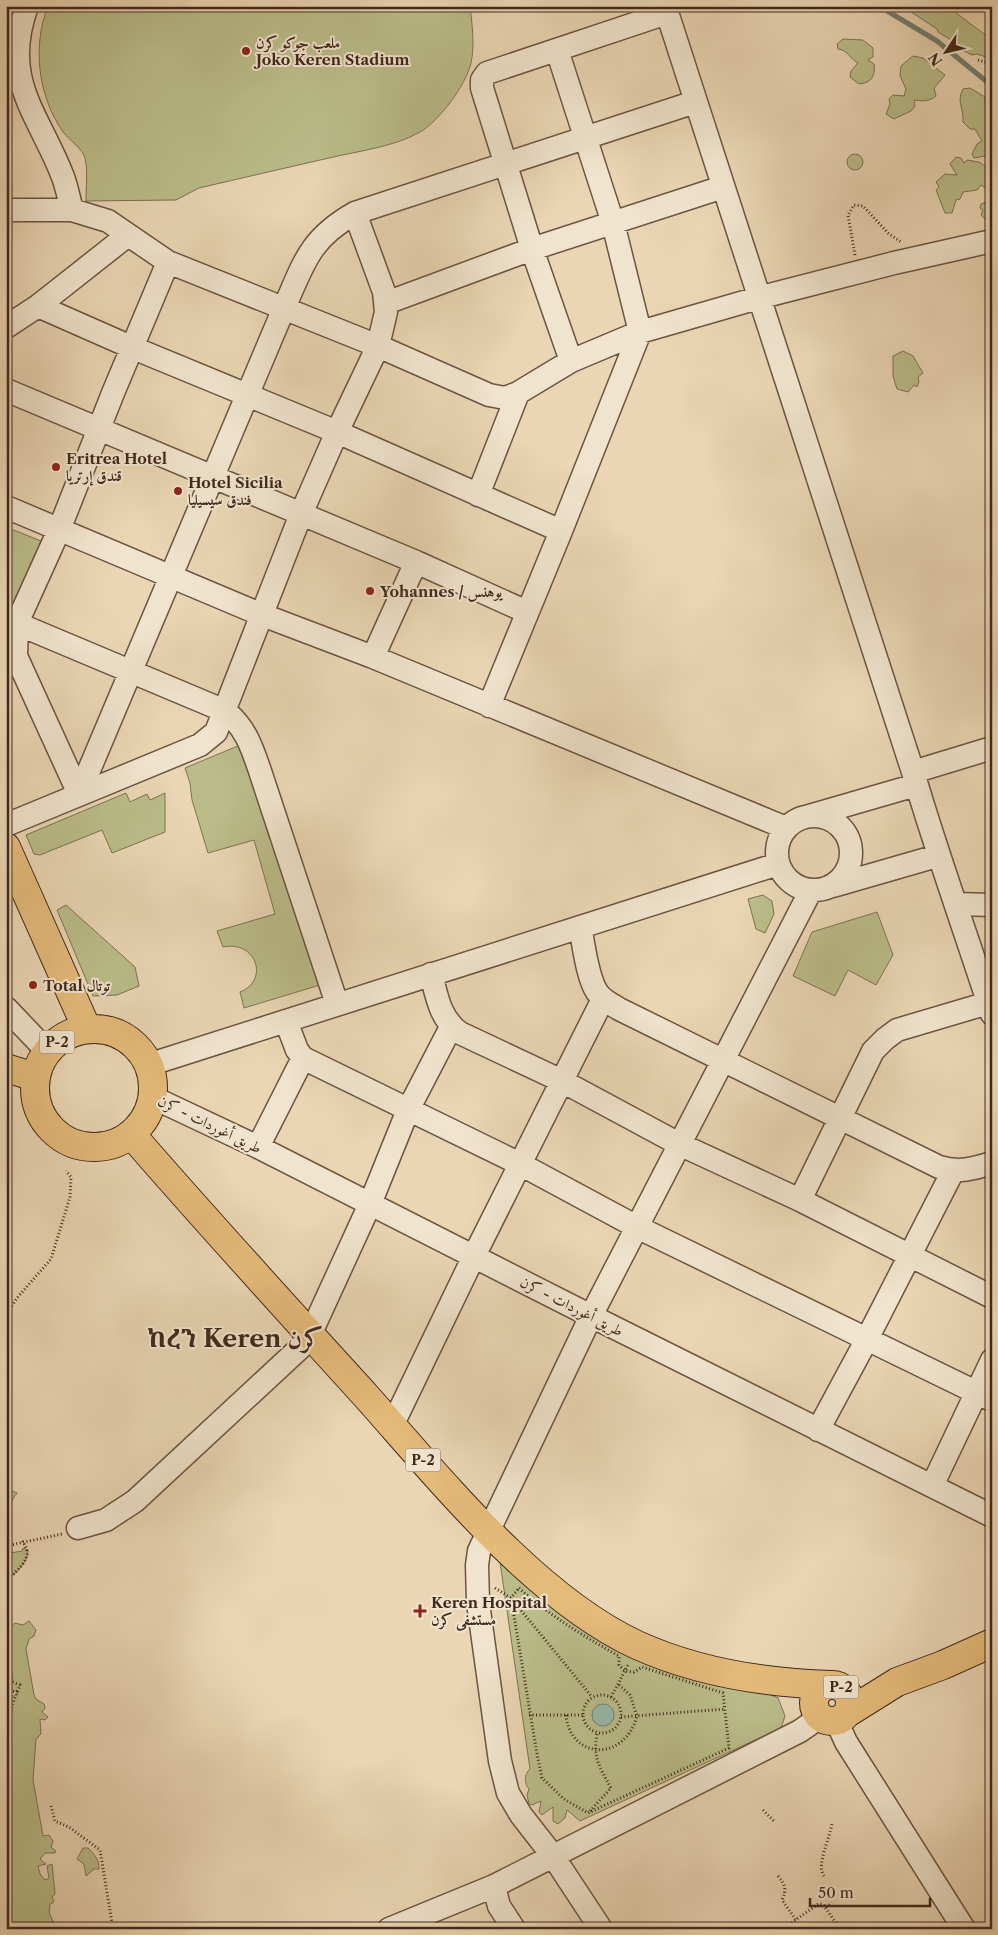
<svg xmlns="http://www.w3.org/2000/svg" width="998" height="1935" viewBox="0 0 998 1935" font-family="'Libre Caslon Text',Amiri,'Noto Serif Ethiopic',serif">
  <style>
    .green { fill: #babd8a; stroke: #7e7253 }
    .water { fill: #98b9ac; stroke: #757f72 }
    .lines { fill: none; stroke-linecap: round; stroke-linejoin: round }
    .stream { stroke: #757f72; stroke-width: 5 }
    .minor-casing { stroke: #6b5442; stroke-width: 25 }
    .major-casing { stroke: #41281c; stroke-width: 30 }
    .highway-casing { stroke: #41281c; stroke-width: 30 }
    .path { stroke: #41281c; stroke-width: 3; stroke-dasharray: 1 2.5; stroke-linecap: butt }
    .minor { stroke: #f1e4ce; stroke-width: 22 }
    .major { stroke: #e5bb7a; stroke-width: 28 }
    .highway { stroke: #e5bb7a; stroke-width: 28 }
    .poi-dot { fill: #8f2418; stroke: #f1e4ce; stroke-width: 2 }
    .labels { text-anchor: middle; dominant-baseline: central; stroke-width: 4; stroke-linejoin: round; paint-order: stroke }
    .shield { fill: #f1e4ce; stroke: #766051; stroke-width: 1 }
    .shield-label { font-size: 14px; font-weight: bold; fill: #41281c }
    .poi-label { font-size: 15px; font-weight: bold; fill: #41281c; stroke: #f1e4ce; text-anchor: start }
    .street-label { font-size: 15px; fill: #41281c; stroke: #f1e4ce }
    .town-label { font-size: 25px; font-weight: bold; fill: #41281c; stroke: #f1e4ce }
  </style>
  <rect width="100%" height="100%" fill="#ead6b4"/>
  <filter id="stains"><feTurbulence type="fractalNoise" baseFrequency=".004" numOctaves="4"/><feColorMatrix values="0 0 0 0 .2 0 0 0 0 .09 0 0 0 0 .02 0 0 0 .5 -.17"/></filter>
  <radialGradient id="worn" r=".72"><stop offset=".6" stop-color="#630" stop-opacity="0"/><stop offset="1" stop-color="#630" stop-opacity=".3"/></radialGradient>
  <path class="green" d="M48 6H470C472 24 475 45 471 63 466 85 439 121 420 132 394 147 358 151 329 158 285 168 242 178 199 188L176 200 86 201C86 187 88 171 85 158 83 149 69 140 63 132 38 96 32 46 48 6Z
    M902 6H947L992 40V59L977 54 972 55 954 46 950 39 938 32 937 29Z
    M843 39 863 40 873 48V57L868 60 874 64C876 76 871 83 859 84L850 77 851 71 858 63C850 59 848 50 838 49L837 44Z
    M913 56 923 58 945 75 934 88 936 96C929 102 922 101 914 100L915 106 911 111 894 119 886 114 890 104 889 99 893 95 904 96 906 89 900 76 901 66Z
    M970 88 985 97V102H990L992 108V155L974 158 972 154 977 144 982 141 975 129H970L963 122C964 109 956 101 963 89Z
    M847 162a8 8 0 1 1 16 0a8 8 0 1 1-16 0Z
    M956 157 961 158 964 163 967 160 979 162 988 168 987 172 992 171V187L987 189 981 185 977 190 963 192 960 199 956 200 952 213H945L936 190 939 187 936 182 945 174 957 175 950 164Z
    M986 202 989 206 992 205V217L985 219 981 215 983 210 980 208 981 204Z
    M903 351 913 356 923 373 918 377 919 382 917 387 914 385 908 392 897 389 893 376V356Z
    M6 527 46 543 24 597 7 604Z
    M245 743 320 985 244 1008 240 992C270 980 256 940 223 947L217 931 275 914 254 840 208 853 192 800 190 783 185 768Z
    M126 793 130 802 147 794 150 800 165 793V832L112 853 102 830 40 855 34 854 26 835Z
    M763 895 772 901 774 914 765 933 756 929 748 899Z
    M66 905 135 967 139 986 117 995 93 996 57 910Z
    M877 912 893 955 876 985 848 970 835 996 793 976 812 932Z
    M12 1491 17 1493C12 1499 7 1510 10 1518L6 1525V1494Z
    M23 1548 28 1550C28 1561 20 1569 12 1576L10 1573H6V1549L10 1553 22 1551Z
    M500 1562 539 1596 778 1698 785 1716 781 1728 580 1821 567 1810 565 1818 558 1824 553 1821V1807L542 1815 539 1812 541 1801 532 1805 529 1804 527 1795 529 1789C524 1783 524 1774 530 1769Z
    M29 1621 36 1630 34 1636 29 1639 26 1649 34 1695 36 1699 44 1704 45 1708 42 1712 48 1717 45 1720 40 1719 41 1734 36 1739 33 1780 43 1836 49 1835 53 1841 51 1847 56 1851 55 1853H45L40 1859 46 1864 38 1866 40 1874 45 1880 49 1878 47 1866 52 1864 55 1894 52 1897 54 1902 50 1904 49 1912 56 1929H6V1699L16 1695 18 1692 6 1688V1680L13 1682 12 1673 6 1668 7 1646 11 1644 9 1628 15 1623 23 1625Z
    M83 1848H88C96 1856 99 1860 99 1869H94L86 1876 84 1864 77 1859Z"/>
  <path class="water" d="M592 1715a11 11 0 1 1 22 0a11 11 0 1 1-22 0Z"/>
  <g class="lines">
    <path class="stream" d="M879 6 937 41 992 86"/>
    <g class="minor-casing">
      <path id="minor" d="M27 6C0 81 39 114 63 177 67 188 69 199 72 210
        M665 6 913 772C937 854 966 933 992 1014
        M6 210H72L108 221 168 262 378 346 489 395 505 398 518 393 571 361 640 332 758 298 894 263 992 241
        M168 262 113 393 59 530 17 623 16 656 79 794 284 308C304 263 309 239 355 213L695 102
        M386 303 532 249 723 187
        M38 306 131 347 337 432 561 531
        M6 327 38 306 128 235
        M571 361 532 249 482 88V80L487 73 667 13
        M6 390 416 562 527 612
        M478 495 518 393
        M6 507 260 614 373 657 786 828
        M6 619 225 711C245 727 251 745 259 768L337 1004
        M373 657 416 562
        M489 706 561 531 640 332 613 223 557 50
        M913 772 992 748
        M809 816 916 785
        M777 853a37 37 0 1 1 74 0a37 37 0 1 1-74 0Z
        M6 825 200 745 216 732 301 514 337 432 378 346 386 312 384 292 355 213
        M833 886 937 856
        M956 904 992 905
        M580 927C584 945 587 977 597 992 602 1000 611 1004 619 1009L939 1167C959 1173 973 1169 992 1163
        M431 974C437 997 440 1019 460 1033L562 1081 679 1144 800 1200 992 1297
        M6 1008 47 1051
        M286 1021 297 1050 303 1058 520 1164 637 1227 992 1400
        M148 1065 778 864
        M152 1097 258 1147 591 1316 992 1516
        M258 1147 303 1058
        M800 1200 873 1051 885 1039 897 1030 988 1003
        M392 1426 474 1256 603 999
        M818 1430 867 1339 953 1171
        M932 1486 992 1360
        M78 1528 106 1520 135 1501 300 1348 310 1335 370 1204 408 1110 451 1027
        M840 1720V1729L846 1742 964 1929
        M494 1886 499 1906 514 1929
        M389 1929 494 1886 800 1731 820 1717
        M601 1929 553 1856 521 1815 508 1793 500 1761 478 1603 477 1565 479 1551 591 1316 811 890"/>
    </g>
    <g class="major-casing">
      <path id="major" d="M6 1068 35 1077"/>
    </g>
    <g class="highway-casing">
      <path id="highway" d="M6 847 87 1029
        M35 1088a59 59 0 1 1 118 0a59 59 0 1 1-118 0Z
        M131 1134C208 1223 287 1309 366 1396 440 1479 535 1598 637 1645 699 1673 764 1683 831 1685
        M814 1703a18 18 0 1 1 36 0a18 18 0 1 1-36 0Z
        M849 1712 897 1682 943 1665 992 1643"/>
    </g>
    <path class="path" d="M978 60 992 64
      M855 255 848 215 854 205 863 206 888 233 901 242
      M6 1315 17 1298 51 1259 70 1197 71 1177 66 1171
      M6 1546 62 1534
      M6 1582C17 1569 36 1558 22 1541
      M495 1588 511 1598 592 1697
      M519 1588C549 1615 583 1636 619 1656V1665L625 1671 634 1672 642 1667 723 1693 729 1748 588 1813 564 1799 542 1778 537 1754 511 1598Z
      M6 1680 20 1685 12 1705 6 1747
      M6 1693 18 1691
      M583 1714a19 19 0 1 1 38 0a19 19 0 1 1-38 0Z
      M611 1697 628 1665
      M529 1715H583
      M566 1715C570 1760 625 1762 637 1716L630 1695 618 1684
      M621 1717 725 1709
      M51 1806 55 1821 69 1827 100 1850 113 1929
      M763 1810 774 1821
      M590 1811 611 1788C599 1766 593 1759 597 1733
      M778 1876C785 1885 787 1889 782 1900L796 1920
      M824 1876C816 1864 830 1839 832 1823
      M826 1907 832 1903
      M783 1929 818 1904H823L840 1929"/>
    <use href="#minor" class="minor"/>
    <use href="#major" class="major"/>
    <use href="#highway" class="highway"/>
  </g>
  <g class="poi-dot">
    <circle cx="246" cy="51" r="5"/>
    <circle cx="56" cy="467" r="5"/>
    <circle cx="178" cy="491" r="5"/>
    <circle cx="370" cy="591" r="5"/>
    <circle cx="33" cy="985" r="5"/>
    <path d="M417.5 1603.5h5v5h5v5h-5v5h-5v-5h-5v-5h5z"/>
  </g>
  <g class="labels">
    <g class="shield">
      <rect x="39.5" y="1030.5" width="35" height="23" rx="4"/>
      <rect x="405.5" y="1448.5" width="35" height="23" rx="4"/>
      <rect x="823.5" y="1675.5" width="35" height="23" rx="4"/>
    </g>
    <g class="shield-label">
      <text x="57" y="1042">P-2</text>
      <text x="423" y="1460">P-2</text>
      <text x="841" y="1687">P-2</text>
    </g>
    <g class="poi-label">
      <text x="256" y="42">ملعب جوكو كرن<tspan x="256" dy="17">Joko Keren Stadium</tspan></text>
      <text x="66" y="458">Eritrea Hotel<tspan x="66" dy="17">قندق إرتريا</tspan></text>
      <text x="188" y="482">Hotel Sicilia<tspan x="188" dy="17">فندق سيسيليا</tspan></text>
      <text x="380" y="591">Yohannes / يوهنس</text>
      <text x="43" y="985">Total توتال</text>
      <text x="431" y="1602">Keren Hospital<tspan x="431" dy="17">مستشفى كرن</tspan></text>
    </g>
    <g class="street-label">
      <text transform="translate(210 1124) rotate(26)">طريق أغوردات - كرن</text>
      <text transform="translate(572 1306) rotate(27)">طريق أغوردات - كرن</text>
    </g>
    <g class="town-label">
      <text x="235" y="1338">ከረን Keren كرن</text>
    </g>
  </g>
  <rect width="998" height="1935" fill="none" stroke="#ead6b4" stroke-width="25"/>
  <rect x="8" y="8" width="983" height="1920" fill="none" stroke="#41281c" stroke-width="2.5"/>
  <rect x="12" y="12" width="973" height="1910" fill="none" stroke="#41281c"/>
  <g transform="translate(946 52) rotate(235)" stroke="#f1e4ce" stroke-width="4" paint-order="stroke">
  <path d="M0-4L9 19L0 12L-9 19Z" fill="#41281c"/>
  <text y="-8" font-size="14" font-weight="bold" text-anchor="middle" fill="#41281c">N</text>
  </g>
  <path d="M810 1898v8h120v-8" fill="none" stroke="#41281c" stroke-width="2.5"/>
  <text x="818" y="1898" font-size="15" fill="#41281c" stroke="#f1e4ce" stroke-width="4" paint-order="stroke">50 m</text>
  <rect width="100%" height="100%" filter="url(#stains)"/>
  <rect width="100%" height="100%" fill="url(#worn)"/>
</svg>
